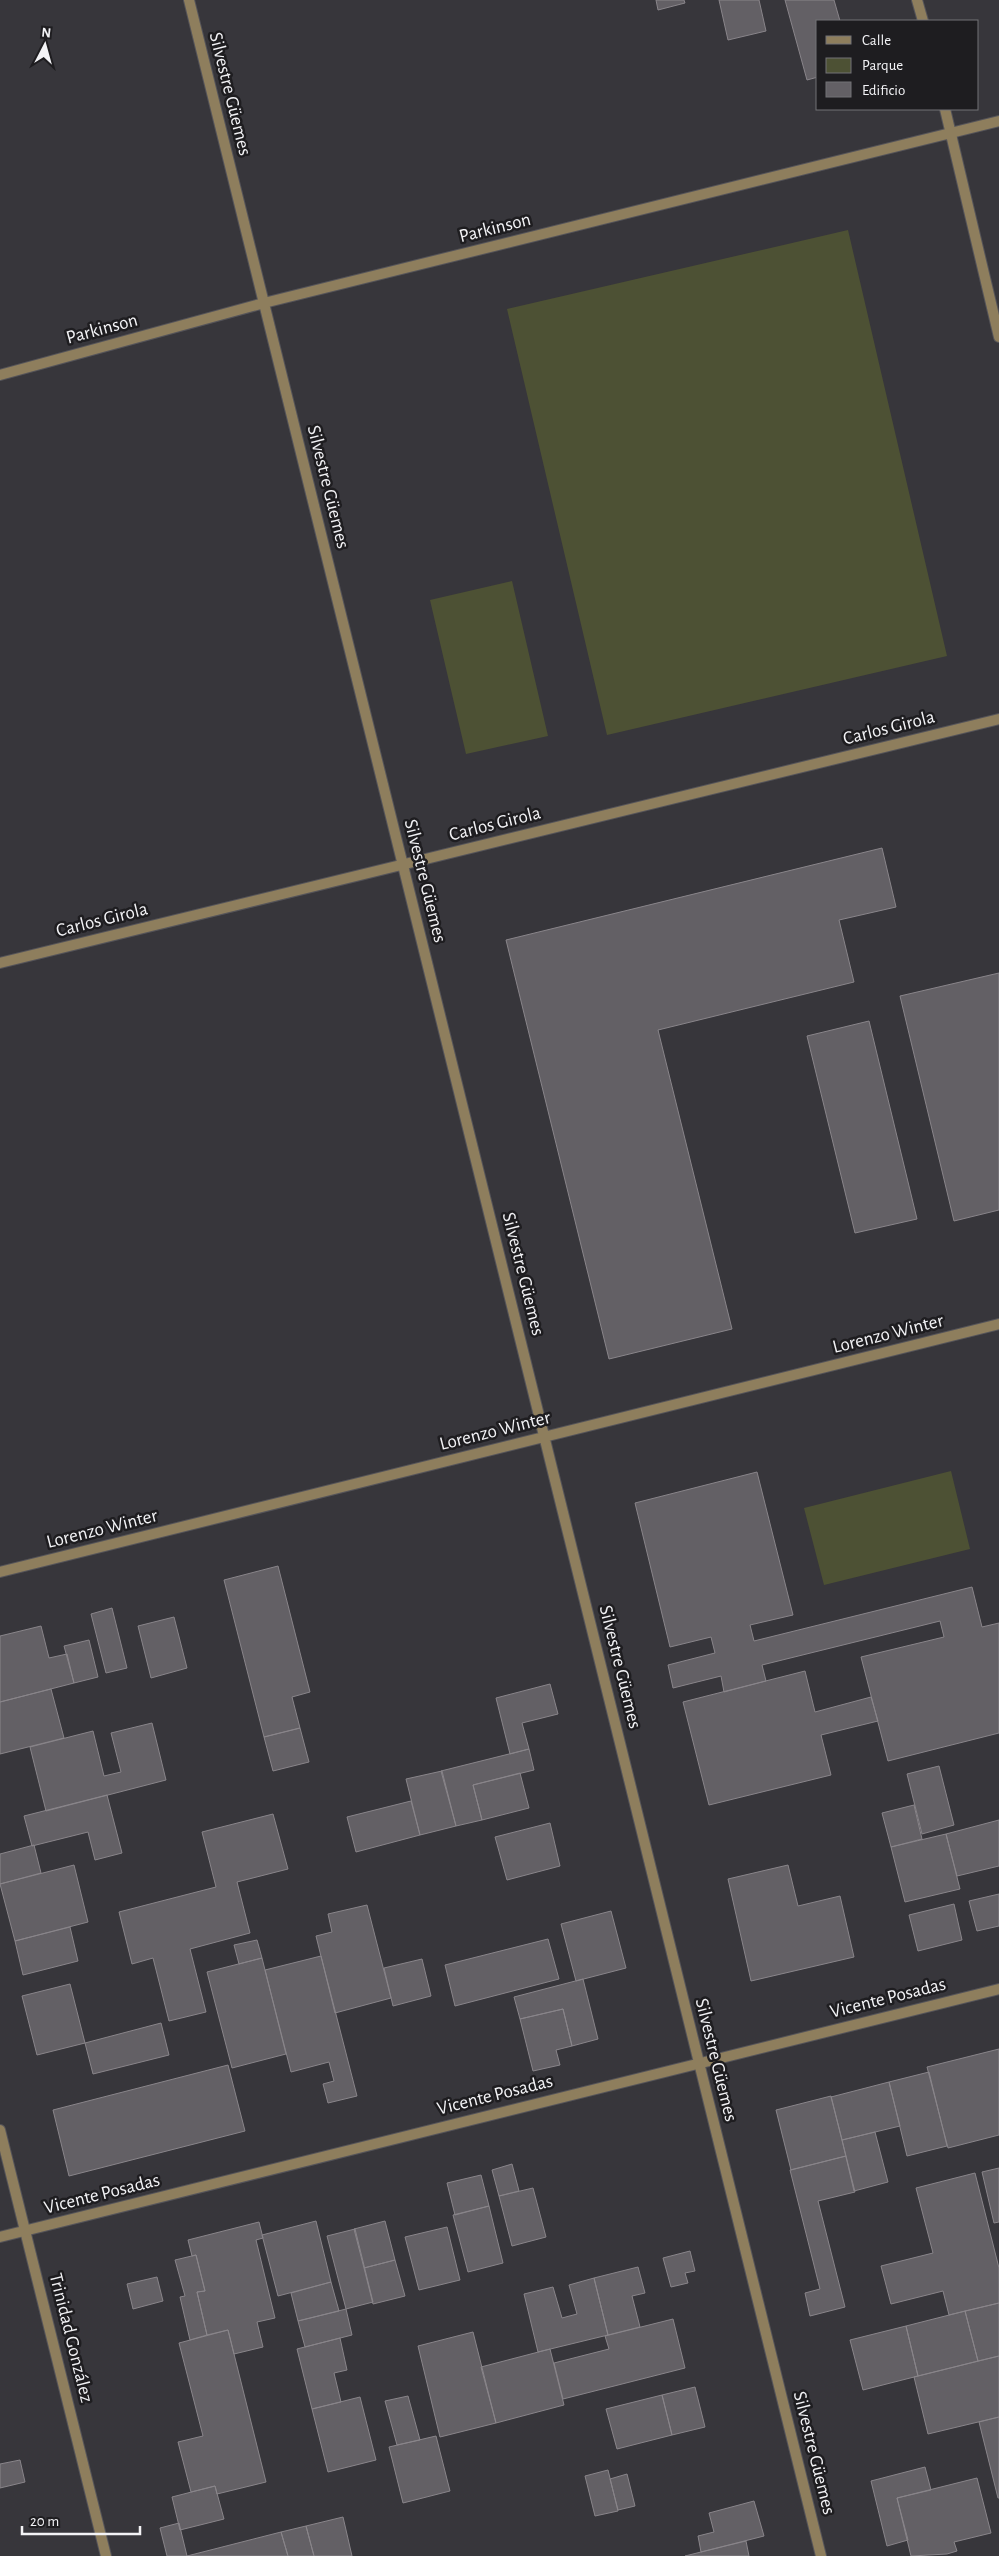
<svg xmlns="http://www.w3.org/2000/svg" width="999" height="2556" viewBox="0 0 999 2556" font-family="'Alegreya Sans',sans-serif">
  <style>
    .green { fill: #4d5134 }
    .building { fill: #636065; stroke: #89858a }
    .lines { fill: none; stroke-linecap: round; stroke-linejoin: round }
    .street-casing { stroke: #555459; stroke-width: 12 }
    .street { stroke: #8e7e5d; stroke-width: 10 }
    .labels { text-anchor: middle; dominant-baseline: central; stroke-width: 5; stroke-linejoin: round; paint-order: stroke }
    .street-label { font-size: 19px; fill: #f3f3f6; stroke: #1e1d20 }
  </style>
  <rect width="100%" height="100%" fill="#37363b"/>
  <path class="green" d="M848 230 947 656 607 735 507 309Z
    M512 581 548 736 466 754 430 600Z
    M951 1471 970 1549 824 1585 804 1508Z"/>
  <path class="building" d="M656 0H684L685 3 658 10Z
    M719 0H759L766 31 728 40Z
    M785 0H834L840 21H818V77L807 80Z
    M882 848 896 907 839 920 854 982 658 1030 732 1329 609 1359 506 940Z
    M999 973V1210L954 1221 900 996Z
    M869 1021 917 1219 855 1233 807 1036Z
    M757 1472 793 1615 750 1625 754 1641 972 1587 982 1627 999 1623V1733L888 1761 861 1657 944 1637 940 1621 762 1665 766 1681 724 1692 721 1676 673 1688 668 1665 715 1653 711 1637 670 1647 635 1503Z
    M278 1566 310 1692 292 1697 300 1728 264 1737 224 1580Z
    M112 1608 127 1668 106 1673 91 1614Z
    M174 1617 187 1668 151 1678 138 1626Z
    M41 1626 49 1658 67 1654 74 1683 0 1702V1636Z
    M89 1640 98 1677 74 1683 64 1646Z
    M805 1671 815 1712 871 1697 878 1721 821 1735 831 1775 709 1805 683 1702Z
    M550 1684 558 1714 522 1723 529 1749 510 1754 496 1698Z
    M51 1689 64 1738 0 1754V1702Z
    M152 1723 166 1780 46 1811 30 1747 93 1731 104 1776 121 1772 111 1733Z
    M300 1728 309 1762 273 1771 264 1737Z
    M529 1749 534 1770 473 1785 482 1820 456 1826 441 1771Z
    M939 1766 954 1825 922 1834 907 1774Z
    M442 1771 456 1826 420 1835 406 1779Z
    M520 1773 529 1808 482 1820 473 1785Z
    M107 1795 122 1853 95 1860 88 1832 32 1846 24 1816Z
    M411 1801 420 1835 356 1852 347 1817Z
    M914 1805 922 1839 891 1847 882 1813Z
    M273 1814 288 1869 237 1882 250 1933 190 1949 206 2012 169 2021 153 1958 132 1964 119 1912 216 1887 202 1832Z
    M999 1820V1866L957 1876 946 1834Z
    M550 1823 560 1866 507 1880 495 1837Z
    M946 1834 960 1889 905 1902 891 1847Z
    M34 1845 41 1873 0 1884V1854Z
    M74 1865 88 1922 15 1941 0 1884Z
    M788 1865 798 1906 840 1896 854 1957 751 1981 728 1879Z
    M999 1894V1926L977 1931 969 1901Z
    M954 1904 962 1940 918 1951 909 1915Z
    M367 1905 391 1998 335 2013 316 1936 332 1932 328 1914Z
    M611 1911 626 1968 576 1981 561 1924Z
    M70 1927 78 1961 23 1975 15 1941Z
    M548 1939 559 1979 455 2006 445 1965Z
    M257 1940 262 1958 239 1964 234 1945Z
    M321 1956 357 2096 328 2103 323 2084 334 2081 329 2062 291 2072 265 1970Z
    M262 1958 286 2054 232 2068 207 1972Z
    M422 1959 431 1996 393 2006 384 1968Z
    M583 1979 598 2039 572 2046 563 2009 520 2019 514 1997Z
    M70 1984 85 2043 37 2055 22 1996Z
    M563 2009 572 2046 556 2050 560 2065 533 2071 520 2019Z
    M161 2023 169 2055 93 2074 85 2043Z
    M999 2049V2135L948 2148 927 2067Z
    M228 2065 245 2131 69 2176 53 2110Z
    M929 2072 947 2146 907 2156 889 2082Z
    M889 2082 900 2126 842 2140 831 2097Z
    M831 2096 846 2156 791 2170 776 2110Z
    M875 2132 888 2182 854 2191 842 2140Z
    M846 2156 855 2192 818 2201 845 2307 810 2316 805 2293 820 2289 790 2170Z
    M512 2164 519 2191 499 2196 492 2170Z
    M999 2168V2222L994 2223 982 2172Z
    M975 2173 999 2268V2303L949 2315 943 2291 891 2304 881 2266 933 2253 916 2188Z
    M481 2175 489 2206 455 2215 447 2183Z
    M533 2188 546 2237 512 2246 499 2196Z
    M489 2206 503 2263 468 2272 453 2215Z
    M316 2221 331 2282 278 2296 262 2235Z
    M385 2221 395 2260 364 2268 354 2229Z
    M259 2222 263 2238 256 2240 275 2318 257 2322 263 2347 234 2354 228 2330 207 2335 197 2292 205 2291 196 2255 192 2256 188 2240Z
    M447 2227 460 2280 419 2290 405 2237Z
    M355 2229 373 2302 346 2309 327 2236Z
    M690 2251 695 2271 685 2273 688 2283 671 2287 663 2258Z
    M196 2255 205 2291 197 2292 207 2335 190 2340 180 2297 185 2296 175 2260Z
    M395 2260 405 2296 373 2304 364 2268Z
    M638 2267 645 2293 632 2296 640 2327 608 2335 594 2278Z
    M157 2277 163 2301 133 2309 127 2284Z
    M594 2278 608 2335 538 2352 524 2294 553 2287 562 2318 577 2314 569 2285Z
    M331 2282 339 2311 298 2321 291 2293Z
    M999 2303V2356L978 2361 965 2311Z
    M346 2309 352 2335 305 2347 298 2321Z
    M965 2311 978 2361 918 2376 906 2326Z
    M673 2319 685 2368 563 2399 554 2363 609 2349 605 2336Z
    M906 2326 918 2376 863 2390 850 2340Z
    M228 2330 266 2482 217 2494 215 2486 191 2492 178 2442 203 2436 179 2343Z
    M473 2332 496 2423 440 2437 418 2346Z
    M340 2338 347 2370 334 2373 341 2402 312 2409 297 2349Z
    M550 2349 564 2405 496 2423 481 2367Z
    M999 2356V2417L928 2434 914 2377Z
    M695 2387 705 2427 672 2435 662 2395Z
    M662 2395 672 2435 617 2449 606 2409Z
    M408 2396 420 2440 397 2445 385 2401Z
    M360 2397 376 2460 328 2472 312 2409Z
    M999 2417V2498H998L979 2422Z
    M436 2436 450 2491 403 2503 389 2447Z
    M20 2460 25 2482 0 2488V2464Z
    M925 2467 931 2490 897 2498 908 2540 887 2546 871 2481Z
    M608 2470 618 2511 595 2516 585 2476Z
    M627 2474 635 2506 618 2510 610 2479Z
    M977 2478 991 2533 954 2542 957 2551 947 2554 911 2556 897 2498Z
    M215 2486 224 2519 180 2530 172 2497Z
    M754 2501 764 2536 701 2552 698 2536 714 2532 709 2513Z
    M343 2517 352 2556H314L306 2526Z
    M179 2523 187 2556H167L160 2528Z
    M306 2526 314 2556H288L281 2532Z
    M281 2532 288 2556H186H187Z
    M746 2541 749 2556H685L701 2552Z"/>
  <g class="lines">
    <g class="street-casing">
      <path id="street" d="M189 0 821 2556
        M917 0 923 21
        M945 109 999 337
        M0 375 264 303 999 121
        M0 963 999 719
        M0 1572 999 1324
        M0 2130 106 2556
        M0 2237 999 1989"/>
    </g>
    <use href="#street" class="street"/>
  </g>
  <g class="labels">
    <g class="street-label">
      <text transform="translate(230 94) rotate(76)">Silvestre Güemes</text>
      <text transform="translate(495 228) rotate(-14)">Parkinson</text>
      <text transform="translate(102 329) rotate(-15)">Parkinson</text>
      <text transform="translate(328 487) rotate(76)">Silvestre Güemes</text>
      <text transform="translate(889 728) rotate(-14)">Carlos Girola</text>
      <text transform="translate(495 824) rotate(-14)">Carlos Girola</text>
      <text transform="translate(425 881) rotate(76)">Silvestre Güemes</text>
      <text transform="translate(102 920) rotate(-14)">Carlos Girola</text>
      <text transform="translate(523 1274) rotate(76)">Silvestre Güemes</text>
      <text transform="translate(888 1334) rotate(-14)">Lorenzo Winter</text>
      <text transform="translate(495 1431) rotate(-14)">Lorenzo Winter</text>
      <text transform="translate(102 1529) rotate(-14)">Lorenzo Winter</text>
      <text transform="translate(620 1667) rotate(76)">Silvestre Güemes</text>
      <text transform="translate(888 1998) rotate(-14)">Vicente Posadas</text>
      <text transform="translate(716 2060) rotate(76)">Silvestre Güemes</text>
      <text transform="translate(495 2095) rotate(-14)">Vicente Posadas</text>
      <text transform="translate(102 2194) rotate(-14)">Vicente Posadas</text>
      <text transform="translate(71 2338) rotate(76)">Trinidad González</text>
      <text transform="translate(814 2453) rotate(76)">Silvestre Güemes</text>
    </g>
  </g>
  <rect x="816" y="20" width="162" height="90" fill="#1e1d20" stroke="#737376"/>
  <rect x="826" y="36" width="25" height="8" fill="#8e7e5d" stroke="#737376"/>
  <text x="862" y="45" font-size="15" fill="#f3f3f6">Calle</text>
  <rect x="826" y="58" width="25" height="15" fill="#4d5134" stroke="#737376"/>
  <text x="862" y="70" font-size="15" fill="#f3f3f6">Parque</text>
  <rect x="826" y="82" width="25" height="15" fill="#636065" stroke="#737376"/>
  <text x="862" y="95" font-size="15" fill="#f3f3f6">Edificio</text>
  <g transform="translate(45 45) rotate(6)" stroke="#1e1d20" stroke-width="4" paint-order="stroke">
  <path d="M0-4L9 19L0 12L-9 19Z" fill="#f3f3f6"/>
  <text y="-8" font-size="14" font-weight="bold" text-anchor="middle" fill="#f3f3f6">N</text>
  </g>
  <path d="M22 2526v8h118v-8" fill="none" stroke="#f3f3f6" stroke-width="2.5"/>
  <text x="30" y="2526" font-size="15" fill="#f3f3f6" stroke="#1e1d20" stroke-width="4" paint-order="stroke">20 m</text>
</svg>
